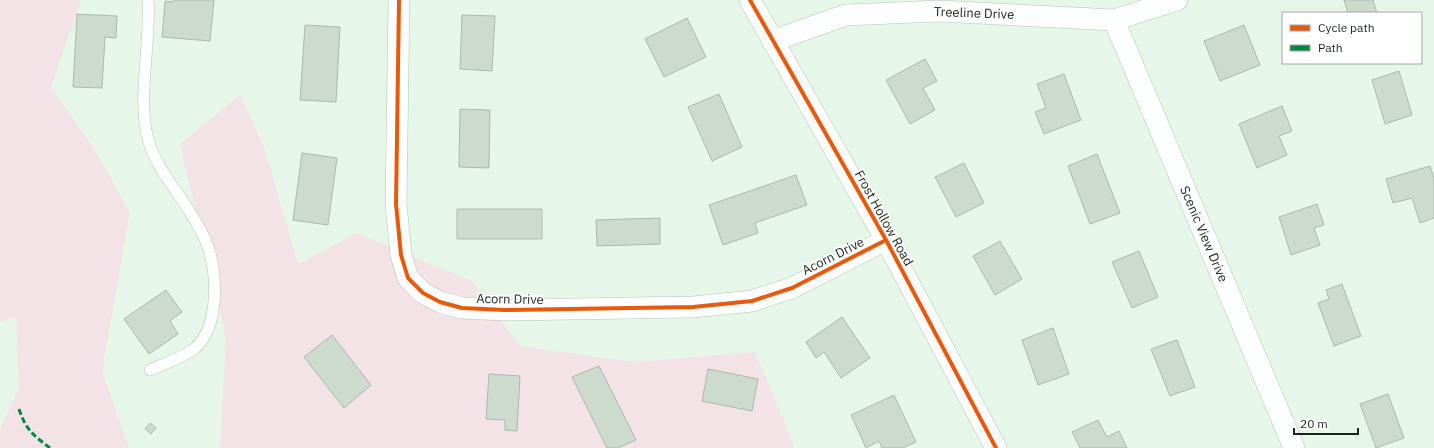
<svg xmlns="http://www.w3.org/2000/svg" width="1434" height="448" viewBox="0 0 1434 448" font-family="'IBM Plex Sans',sans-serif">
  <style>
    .green { fill: #f3e2e6 }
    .building { fill: #cddbcf; stroke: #acb9ae }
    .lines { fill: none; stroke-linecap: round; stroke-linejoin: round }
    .service-casing { stroke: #b7c4b9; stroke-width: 12 }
    .minor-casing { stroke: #b7c4b9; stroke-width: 22 }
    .service { stroke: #fbfefc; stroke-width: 11 }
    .minor { stroke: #fbfefc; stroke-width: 21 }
    .quiet { stroke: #00873e; stroke-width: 3; stroke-dasharray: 6 3; stroke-linecap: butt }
    .cycleway-casing { stroke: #fff; stroke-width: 6 }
    .cycleway { stroke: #e8590c; stroke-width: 4 }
    .labels { text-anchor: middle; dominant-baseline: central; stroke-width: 3.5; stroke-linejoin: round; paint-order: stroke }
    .street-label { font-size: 13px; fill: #18231a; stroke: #fff }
  </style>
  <rect width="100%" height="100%" fill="#e6f7e8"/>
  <path class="green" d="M0 0H81L51 87 94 149 130 212 102 371 129 448H0V430L19 387 16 317 0 322Z
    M240 95 264 147 298 264 357 233 472 281 520 346 634 362 755 352 795 448H220L226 337 180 144Z"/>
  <path class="building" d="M173 0H214L210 41 162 37 165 1 173 2Z
    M1344 0H1373L1377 13H1348Z
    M77 14 117 16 116 38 105 37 102 88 73 87Z
    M462 15 495 16 492 71 460 69Z
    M687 18 706 57 664 77 645 39Z
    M305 25 340 27 336 102 300 100Z
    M1244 25 1260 65 1220 81 1204 41Z
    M925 59 937 81 923 88 935 110 910 124 886 80Z
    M1399 71 1412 115 1385 124 1372 80Z
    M1064 74 1081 120 1044 134 1035 112 1046 108 1037 84Z
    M719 94 742 147 712 161 688 107Z
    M1282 106 1292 131 1279 136 1287 155 1257 168 1239 124Z
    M460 109 490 110 489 168 459 167Z
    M302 153 337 158 328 225 293 220Z
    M1097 154 1120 213 1090 224 1068 166Z
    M964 163 984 203 956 217 935 177Z
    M1430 166 1434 178V218L1420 223 1412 198 1393 203 1386 179Z
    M796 175 807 205 755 223 758 233 723 245 709 205Z
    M1317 204 1324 225 1314 228 1320 245 1291 255 1279 217Z
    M457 209H542V239H457Z
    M660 218V244L597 246 596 220Z
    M1000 241 1022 279 995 295 973 256Z
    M1139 251 1158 297 1132 308 1112 262Z
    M1342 284 1361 336 1334 346 1318 303 1329 299 1326 290Z
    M166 290 182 312 170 321 178 334 149 354 124 319Z
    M842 317 870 358 841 378 824 352 816 358 806 342Z
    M1053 328 1069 374 1038 385 1022 340Z
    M332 335 371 385 344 408 304 357Z
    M1177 340 1195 387 1170 396 1151 349Z
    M599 366 636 440 618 448H607L572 377Z
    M708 369 758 379 752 411 702 401Z
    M489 374 520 376 517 431 505 430V420L486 419Z
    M1388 394 1404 438 1376 448 1360 404Z
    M894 395 916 442 903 448H882L879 441 866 448 851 415Z
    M1098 420 1107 437 1119 431 1127 448H1080L1072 432Z
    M150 423 156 428 151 434 145 429Z"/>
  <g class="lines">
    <g class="service-casing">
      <path id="service" d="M148 0C151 43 137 99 148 139 155 165 174 187 188 209 195 220 207 240 210 253 217 281 219 333 191 351 179 359 163 364 150 370"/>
    </g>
    <g class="minor-casing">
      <path id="minor" d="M399 0 396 204 401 255 408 278 423 293 440 302 462 308 505 310 693 307 752 301 792 288 886 240
        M750 0 886 240 996 448
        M1114 20 1294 448
        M772 41 846 15 938 11 1114 20 1177 0"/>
    </g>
    <use href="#service" class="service"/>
    <use href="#minor" class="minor"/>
    <path class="quiet" d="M19 409C26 430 33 435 50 448"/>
    <g class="cycleway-casing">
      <path id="cycleway" d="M399 0 396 204 401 255 408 278 423 293 440 302 462 308 505 310 693 307 752 301 792 288 886 240
        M750 0 886 240 996 448"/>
    </g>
    <use href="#cycleway" class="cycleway"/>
  </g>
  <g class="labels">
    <g class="street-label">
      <text transform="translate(974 13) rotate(2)">Treeline Drive</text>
      <text transform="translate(884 218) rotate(61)">Frost Hollow Road</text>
      <text transform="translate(1204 234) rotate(67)">Scenic View Drive</text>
      <text transform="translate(833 256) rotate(-27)">Acorn Drive</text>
      <text transform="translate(510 299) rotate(1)">Acorn Drive</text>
    </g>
  </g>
  <rect x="1282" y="12" width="140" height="52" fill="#ffffff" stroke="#a3a7a3"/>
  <rect x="1290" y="25" width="20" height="6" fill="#e8590c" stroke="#a3a7a3"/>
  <text x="1318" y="32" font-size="12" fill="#18231a">Cycle path</text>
  <rect x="1290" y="45" width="20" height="6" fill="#00873e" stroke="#a3a7a3"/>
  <text x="1318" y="52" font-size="12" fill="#18231a">Path</text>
  <path d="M1294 428v6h64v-6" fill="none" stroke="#18231a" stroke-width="2"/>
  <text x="1300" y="428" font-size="12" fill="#18231a" stroke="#ffffff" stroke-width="3" paint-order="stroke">20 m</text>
</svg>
